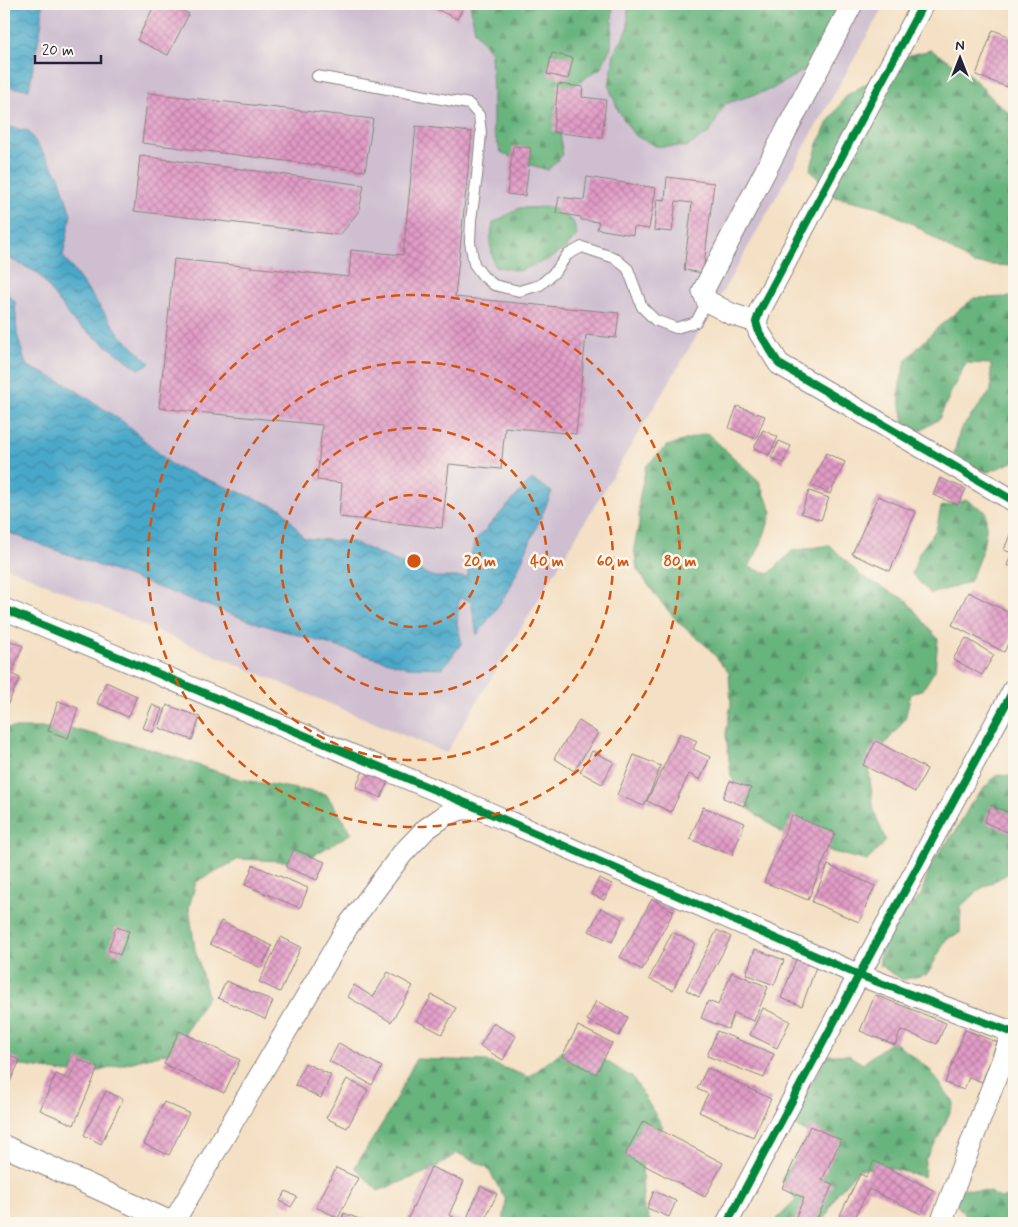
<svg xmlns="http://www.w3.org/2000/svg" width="1018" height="1227" viewBox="0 0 1018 1227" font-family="Mynerve,sans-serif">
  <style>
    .industrial { fill: #cebed0 }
    .forest { fill: url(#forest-firs); stroke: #456b5c }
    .water { fill: url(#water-waves); stroke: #366582 }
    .building { fill: url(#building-cross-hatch) }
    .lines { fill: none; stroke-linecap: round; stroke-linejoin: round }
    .service-casing { stroke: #8b8180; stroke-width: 12 }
    .minor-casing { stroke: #8b8180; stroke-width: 23 }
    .service { stroke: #fff; stroke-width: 10 }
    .minor { stroke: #fff; stroke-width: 21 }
    .cycleway-casing { stroke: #fbf7ec; stroke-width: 11 }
    .cycleway { stroke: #00873e; stroke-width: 8 }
    .ring { fill: none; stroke: #d45411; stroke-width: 2.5; stroke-dasharray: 9 6 }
    .centre { fill: #d45411; stroke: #fbf7ec; stroke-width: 2.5 }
    .ring-label { font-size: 15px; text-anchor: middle; font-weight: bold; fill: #d45411; stroke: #fbf7ec; stroke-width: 5; stroke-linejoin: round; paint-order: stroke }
  </style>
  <defs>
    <pattern id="forest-firs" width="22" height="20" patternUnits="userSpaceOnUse" patternTransform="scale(1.25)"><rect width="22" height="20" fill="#68b47d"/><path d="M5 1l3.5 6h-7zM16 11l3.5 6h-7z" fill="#559268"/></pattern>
    <pattern id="water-waves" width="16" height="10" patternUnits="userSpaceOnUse" patternTransform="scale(1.25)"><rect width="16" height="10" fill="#4aa8c9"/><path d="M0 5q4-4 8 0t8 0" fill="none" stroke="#3d88a4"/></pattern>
    <pattern id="building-cross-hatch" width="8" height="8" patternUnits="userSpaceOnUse" patternTransform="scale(1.25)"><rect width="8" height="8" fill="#e29bc6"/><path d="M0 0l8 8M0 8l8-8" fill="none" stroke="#b77ea2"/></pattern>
  </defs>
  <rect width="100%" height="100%" fill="#fbf7ec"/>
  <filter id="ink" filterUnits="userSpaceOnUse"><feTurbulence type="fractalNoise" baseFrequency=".02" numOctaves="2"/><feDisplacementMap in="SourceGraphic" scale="10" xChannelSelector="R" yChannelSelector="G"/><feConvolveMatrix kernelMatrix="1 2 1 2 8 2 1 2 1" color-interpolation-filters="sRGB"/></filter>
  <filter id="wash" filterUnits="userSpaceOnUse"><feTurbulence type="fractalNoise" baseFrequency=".0096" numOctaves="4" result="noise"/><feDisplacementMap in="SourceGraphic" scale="20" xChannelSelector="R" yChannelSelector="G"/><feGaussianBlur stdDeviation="1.12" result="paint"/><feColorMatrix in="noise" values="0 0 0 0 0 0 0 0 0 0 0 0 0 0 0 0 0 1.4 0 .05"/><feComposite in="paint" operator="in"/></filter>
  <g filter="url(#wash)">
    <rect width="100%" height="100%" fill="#f4e0c4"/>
    <path class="industrial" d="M4 4H885L713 309 446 753 4 566Z"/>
    <path class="forest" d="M470 4H613L611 47 601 68 566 90C562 113 558 133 563 155L548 170 518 161 501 152 493 131V93L491 53 475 31Z
      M628 4H849L811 66 772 89 725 104 710 132 686 147 656 146 634 135 619 112 609 87 614 53 628 29Z
      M931 50 967 72 995 101 1014 117V266L973 264 913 224 876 206 835 197 810 170 818 144 828 122 847 95 871 81 893 59Z
      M551 207 573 221 577 235 567 247 549 259 519 271 494 266 490 242 493 223 519 208Z
      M1014 297V461L1013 462 988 472 970 466 954 454 960 430 991 391V364L966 363 953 388 939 419 917 433 904 422 899 395 900 384 906 360 937 328 974 298Z
      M707 433 759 481 772 512 761 544 749 567 769 574 792 551 830 545 861 576 906 600 938 639 935 670 923 689 911 694 905 719 885 744 869 772 874 811 886 841 867 861 833 852 781 832 749 809 731 776 726 734 731 704 729 673 709 648 679 623 659 600 637 569 634 547 639 524V500L646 466 667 446Z
      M967 500 986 512V529L983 548 970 582 931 594 912 574 919 553 936 530 941 507Z
      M4 728H69L153 750 239 779 326 794 352 833 302 862 239 859 196 882 189 907 195 949 208 996 174 1051 84 1075 17 1065 4 1055Z
      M996 775 1014 776V870L982 888 961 906 960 933 946 939 928 974 902 980 880 965V946L895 921 921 895 932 861 955 832 972 802Z
      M575 1041 633 1078 663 1127 642 1152 643 1205 651 1223H503L506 1200 487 1167 457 1153 434 1169 378 1191 355 1167 387 1116 416 1059 485 1061 529 1077Z
      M893 1041 930 1070 954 1103 939 1137 925 1160 924 1177 886 1167 859 1169 836 1195 825 1219 827 1223H773L796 1200 782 1180 810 1134 798 1128 792 1121 827 1055H848L863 1064 872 1056Z
      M954 1187 989 1192 1000 1198 1013 1197 1014 1195V1223H978L968 1218 951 1198Z"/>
    <path class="water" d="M4 4H42V21L29 89 4 87Z
      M4 126 28 131 59 176 71 215 63 256 121 336 150 363 139 369 73 321 38 273 4 256Z
      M4 289 15 302 17 334 26 365 66 384 125 423 173 466 282 509 304 538 352 542 434 577H467L474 542 532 479 552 492 508 592 477 635 471 601 459 598 457 624 462 643 443 668 406 667 250 621 4 531Z"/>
    <g id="blocks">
      <path class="building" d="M155 4H169L189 14 168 55 137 40Z
        M426 4H465L457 19Z
        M993 30 1014 38V68L1007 87 976 75Z
        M552 53 573 58 568 79 547 74Z
        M558 84 583 87 582 97 606 100 602 138 553 132Z
        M148 93 373 119 365 171 142 143Z
        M416 126 472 132 455 297 619 313 616 338 586 335 576 434 505 427 501 469 449 464 442 528 339 517 342 483 317 480 322 425 159 408 174 259 349 277 351 250 403 255Z
        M513 146 531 148 525 196 507 194Z
        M140 156 364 185 359 211 340 235 134 211Z
        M587 177 656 188 649 229 634 227 633 235 597 229 599 222 581 220V217L556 213 559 197 584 200Z
        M667 177 714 183 703 273 684 270 692 203 676 201 672 232 654 230 657 199 665 200Z
        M737 406 765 416 756 439 729 428Z
        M763 430 778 437 769 455 754 448Z
        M779 441 791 446 783 463 771 458Z
        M826 453 845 462 830 494 811 485Z
        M940 478 966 489 958 505 933 495Z
        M809 491 829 498 821 520 801 513Z
        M878 496 916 512 890 571 852 554Z
        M1011 532 1014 533V568L1007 565 1012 553 1004 550Z
        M968 592 1014 615V632L1004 652 952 625Z
        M966 638 994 655 982 675 953 659Z
        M8 640 23 646 12 672 4 668V649Z
        M4 670 20 678 4 712Z
        M106 682 137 696 128 717 97 703Z
        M58 701 78 708 68 738 48 731Z
        M152 705 162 709 153 732 143 728Z
        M167 705 200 717 192 740 159 728Z
        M579 721 598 733 574 771 554 758Z
        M680 733 697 741 693 749 710 757 700 780 689 774 671 812 647 801Z
        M876 741 927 769 915 792 863 765Z
        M592 751 614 762 602 784 580 772Z
        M634 755 661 766 644 806 617 795Z
        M364 769 389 779 381 798 356 787Z
        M730 781 751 788 744 806 723 798Z
        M991 805 1014 815V835L984 822Z
        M703 807 745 823 732 855 690 839Z
        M792 815 835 833 808 900 764 882Z
        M294 849 325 862 317 880 286 867Z
        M253 865 308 888 300 908 245 885Z
        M828 865 875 886 859 922 812 902Z
        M599 878 612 884 604 900 591 894Z
        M652 899 674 911 642 970 620 957Z
        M601 908 623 919 612 942 589 931Z
        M221 921 272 946 261 968 210 944Z
        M116 927 129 931 120 955 108 950Z
        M717 930 731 937 699 997 686 990Z
        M672 932 695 943 673 990 649 979Z
        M281 937 301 947 280 992 259 982Z
        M755 949 784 960 774 985 746 974Z
        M797 957 817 964 802 1006 781 998Z
        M388 972 413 986 391 1022 348 997 354 985 373 997Z
        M732 972 768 987 754 1021 734 1013 728 1029 701 1018 708 1001 718 1005Z
        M226 981 273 1001 265 1019 218 998Z
        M432 995 456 1008 442 1034 417 1021Z
        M875 995 946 1023 937 1044 901 1030 895 1045 860 1031Z
        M596 1001 628 1017 619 1036 587 1020Z
        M763 1008 790 1021 777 1048 750 1035Z
        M493 1023 516 1036 503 1060 480 1046Z
        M578 1026 612 1043 596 1074 562 1056Z
        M965 1030 997 1042 982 1082 969 1077 964 1090 945 1083Z
        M179 1031 240 1060 224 1093 164 1064Z
        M717 1031 774 1054 764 1078 707 1056Z
        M339 1043 382 1067 372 1085 329 1061Z
        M4 1053 20 1060 9 1084 4 1082Z
        M78 1059 98 1068 74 1125 40 1110 56 1074 69 1080Z
        M305 1063 331 1075 321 1098 295 1085Z
        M707 1068 771 1099 753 1137 699 1112 708 1094 697 1089Z
        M347 1079 368 1090 347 1128 326 1118Z
        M106 1091 123 1099 101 1144 84 1135Z
        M164 1102 189 1113 169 1155 144 1144Z
        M643 1121 723 1163 705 1197 625 1155Z
        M810 1126 841 1140 822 1180 833 1184 815 1223H805L795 1219 804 1198 782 1188Z
        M874 1161 933 1190 921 1214 869 1189 852 1223H836L860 1174 866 1177Z
        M431 1167 464 1181 449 1215 465 1222 481 1186 497 1194 483 1223H406Z
        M336 1168 358 1178 338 1218 316 1207Z
        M286 1191 297 1197 291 1207 280 1201Z
        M654 1191 676 1201 669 1217 647 1208Z
        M344 1213 369 1223H340Z
        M868 1219 879 1223H866Z"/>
    </g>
  </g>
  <g filter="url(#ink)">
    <use href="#blocks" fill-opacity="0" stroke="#8b8180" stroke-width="1"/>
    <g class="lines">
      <g class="service-casing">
        <path id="service" d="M317 76 469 104 479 115 481 133 477 176 471 220 470 242 474 264 483 276 494 285 519 291 540 285 556 271 567 255 582 247 615 258 628 269 642 307 655 320 676 328 696 322 707 301"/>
      </g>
      <g class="minor-casing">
        <path id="minor" d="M923 4 760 310 756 322 759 332 779 364 1014 501
          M756 322 731 314 707 301 703 291 852 4
          M4 609 480 809 859 975 1014 1033
          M4 1146 173 1223
          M173 1223 348 926 402 854 426 829 446 815 461 809H478
          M727 1223 859 975 1014 689
          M941 1223 1014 1029"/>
      </g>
      <use href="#service" class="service"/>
      <use href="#minor" class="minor"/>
      <g class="cycleway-casing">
        <path id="cycleway" d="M923 4 760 310 756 322 759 332 779 364 1014 501
          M4 609 480 809 859 975 1014 1033
          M727 1223 859 975 1014 689"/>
      </g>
      <use href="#cycleway" class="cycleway"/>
    </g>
  </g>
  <g class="ring">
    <circle cx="414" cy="561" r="66"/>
    <circle cx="414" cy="561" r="133"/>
    <circle cx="414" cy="561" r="199"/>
    <circle cx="414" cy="561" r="266"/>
  </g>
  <circle cx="414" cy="561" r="8" class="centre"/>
  <g class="ring-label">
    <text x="480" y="566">20 m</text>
    <text x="547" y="566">40 m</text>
    <text x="613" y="566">60 m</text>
    <text x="680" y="566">80 m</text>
  </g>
  <rect width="1018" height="1227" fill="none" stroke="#fbf7ec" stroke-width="20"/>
  <g transform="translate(960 58)" stroke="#fbf7ec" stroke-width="4" paint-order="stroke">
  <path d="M0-4L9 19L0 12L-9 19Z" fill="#22223b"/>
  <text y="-8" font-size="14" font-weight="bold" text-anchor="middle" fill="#22223b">N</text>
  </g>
  <path d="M35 55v8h66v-8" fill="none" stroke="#22223b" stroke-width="2.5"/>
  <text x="42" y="55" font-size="15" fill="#22223b" stroke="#fbf7ec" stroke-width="4" paint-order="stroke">20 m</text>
</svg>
